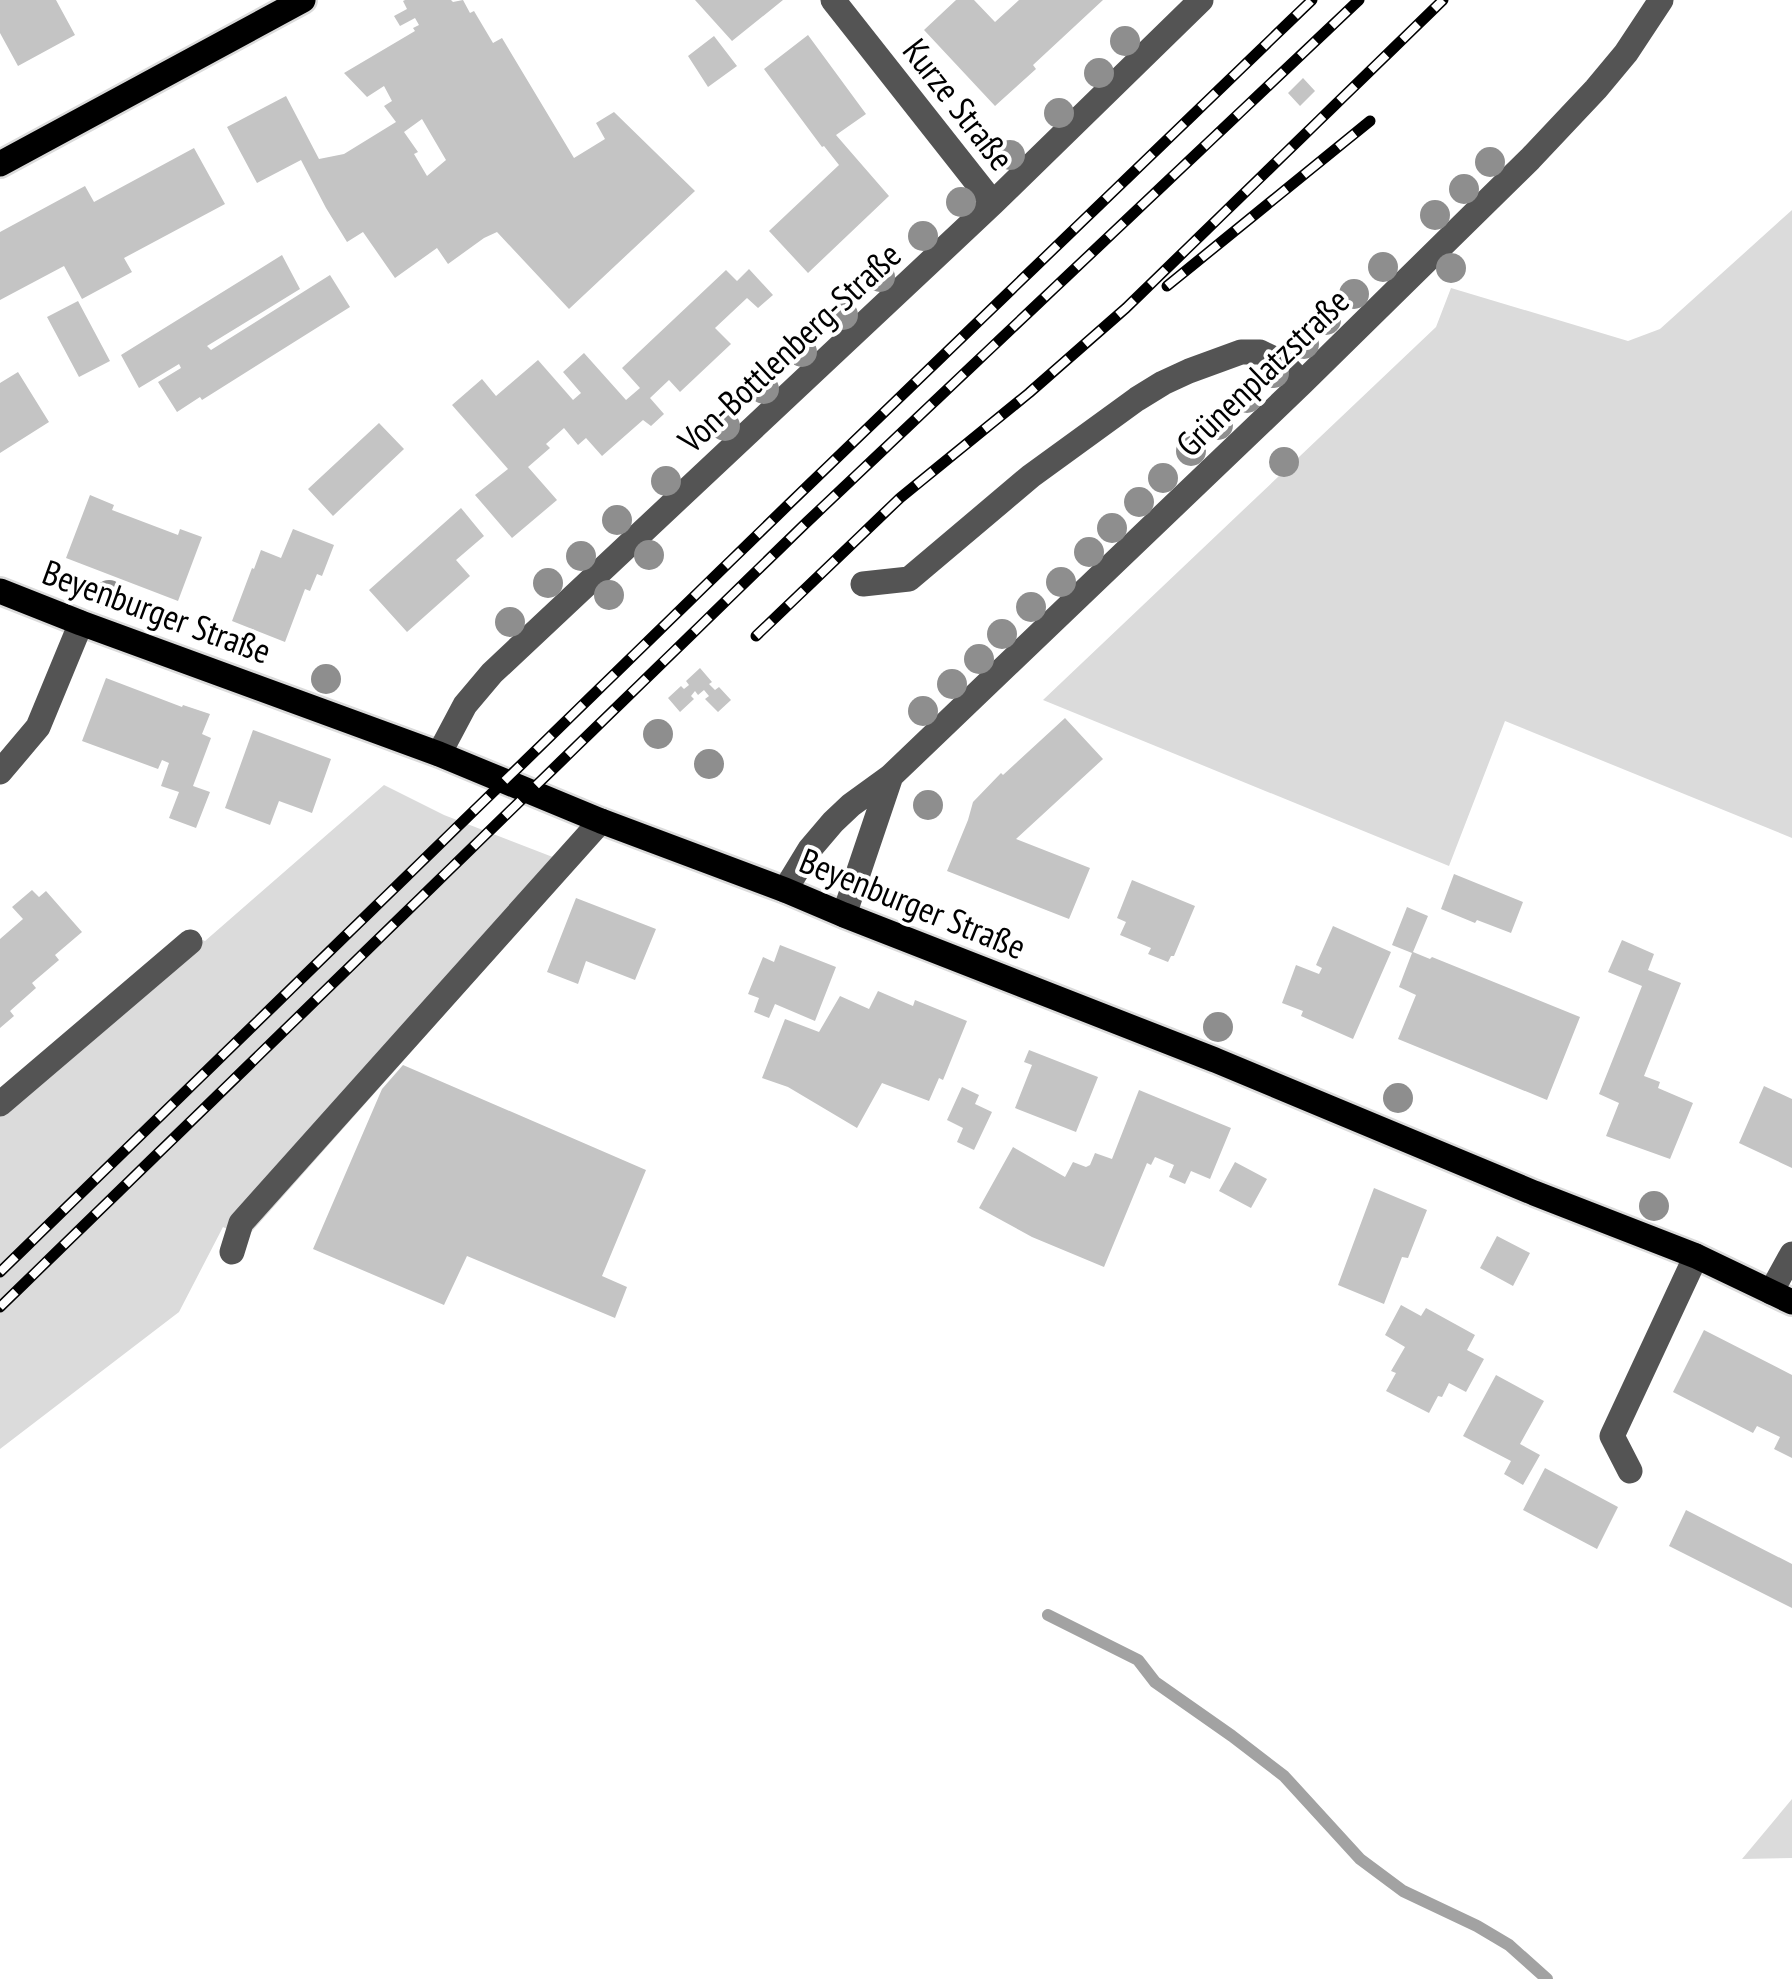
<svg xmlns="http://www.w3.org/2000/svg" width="1792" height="1979" viewBox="0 0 1792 1979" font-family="'PT Sans Narrow',sans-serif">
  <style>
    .green { fill: #dbdbdb }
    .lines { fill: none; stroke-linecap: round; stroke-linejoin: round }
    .stream { stroke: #a2a2a2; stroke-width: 12 }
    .building { fill: #c4c4c4; fill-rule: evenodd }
    .major-casing { stroke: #dbdbdb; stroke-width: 30 }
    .minor { stroke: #545454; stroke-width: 25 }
    .major { stroke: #000; stroke-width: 25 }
    .rail-casing { stroke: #000; stroke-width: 11 }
    .rail { stroke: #fff; stroke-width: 8; stroke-dasharray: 22; stroke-linecap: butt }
    .tree { fill: #8e8e8e }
    .labels { text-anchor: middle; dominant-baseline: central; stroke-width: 8; stroke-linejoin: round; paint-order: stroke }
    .street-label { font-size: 35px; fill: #000; stroke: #fff }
  </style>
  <rect width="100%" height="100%" fill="#fff"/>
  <path class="green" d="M1792 210V838L1505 721 1449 866 1043 700 1436 327 1451 288 1628 341 1660 329Z
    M384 785 444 815 576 866 246 1238 223 1227 179 1312 0 1449V1096L189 934 205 941Z
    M1792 1799V1858L1742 1859Z"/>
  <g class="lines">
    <path class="stream" d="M1048 1615 1138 1660 1155 1682 1232 1736 1284 1776 1360 1859 1403 1891 1477 1926 1509 1945 1547 1979"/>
  </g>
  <path class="building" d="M0 0H56L75 35 18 66 0 33Z
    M405 0H451L453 2 463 0 470 13 474 11 493 43 502 38 574 158 605 139 596 123 614 112 695 191 569 309 497 232 484 238 448 264 437 248 395 278 363 232 347 242 326 208 301 160 257 183 227 127 286 96 319 159 344 154 396 122 384 106 392 101 384 86 367 97 344 73 415 31 413 28 419 25 415 18 400 26 394 16 407 9 403 1ZM422 119 446 160 427 176 414 154 418 152 404 132Z
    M695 0H783L732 41Z
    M956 0H974L995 22 1019 0H1103L1033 65 1036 69 995 106 924 30Z
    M808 35 866 114 836 135 889 196 808 273 769 231 839 165 824 146 822 147 764 69Z
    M714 36 737 66 708 87 688 56Z
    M1303 78 1315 91 1300 106 1288 93Z
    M194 148 225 204 124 258 132 272 82 299 64 266 0 300V232L85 186 94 202Z
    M282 255 300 289 207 346 211 350 330 275 350 307 202 400 200 397 177 412 158 382 181 368 179 364 139 388 121 355Z
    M749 269 773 295 758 308 747 298 715 328 731 344 680 392 669 380 650 398 664 414 651 426 643 420 602 456 586 438 578 445 564 428 546 444 550 448 528 467 557 500 512 538 475 495 508 469 452 405 482 379 496 396 538 360 573 400 581 393 563 372 584 353 626 400 640 388 622 368 726 270 737 281Z
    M78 301 110 361 79 377 47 317Z
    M18 372 49 422 0 453V383Z
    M379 423 404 449 333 516 308 489Z
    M90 495 114 505 112 510 178 535 180 529 202 537 178 601 66 558Z
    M461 508 484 536 456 560 470 576 407 632 369 590Z
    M293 529 334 545 322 576 317 574 310 591 305 589 285 642 232 621 252 568 254 569 261 550 281 558Z
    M700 668 712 682 709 684 715 690 719 687 731 700 718 712 705 699 709 696 704 690 698 695 695 691 691 696 694 699 680 712 668 698 681 686 684 689 689 685 686 681Z
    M106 678 182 707 183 705 210 714 202 734 211 738 193 786 210 792 196 828 169 818 179 792 161 786 169 763 162 760 158 769 82 741Z
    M1065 718 1103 759 1016 839 1090 868 1069 919 947 871 968 820 973 802 1001 773 1003 775Z
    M253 730 331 759 312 813 279 801 270 825 225 808Z
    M1454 874 1523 902 1511 933 1477 920 1475 923 1441 909Z
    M1132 880 1195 906 1174 956H1171L1168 962 1148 954 1151 948 1120 935 1126 922 1117 918Z
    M32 890 39 897 46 891 82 932 55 955 59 960 32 983 36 988 10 1011 14 1016 0 1028V939L23 919 12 907Z
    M576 898 656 929 635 980 586 961 578 984 547 972Z
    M1407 907 1428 916 1413 952 1430 959 1432 957 1580 1017 1547 1100 1398 1039 1416 995 1399 987 1412 953 1392 945Z
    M1333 926 1391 952 1353 1039 1301 1016 1303 1011 1282 1003 1296 965 1319 974 1322 968 1316 965Z
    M1622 940 1654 954 1648 970 1681 983 1644 1076 1660 1082 1658 1088 1693 1103 1670 1159 1606 1136 1619 1103 1599 1094 1642 986 1608 972Z
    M780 945 836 967 815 1021 775 1004 769 1018 754 1012 759 998 748 994 763 957 774 962Z
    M878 991 913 1006 915 1000 967 1021 943 1080 939 1078 929 1101 882 1083 857 1128 788 1087 762 1078 785 1019 819 1032 840 996 869 1009Z
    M1029 1050 1098 1077 1076 1132 1015 1108 1032 1065 1024 1062Z
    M403 1065 646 1170 602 1276 627 1287 615 1318 467 1256 444 1305 313 1249 382 1089Z
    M1764 1086 1792 1099V1168L1739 1143Z
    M962 1087 979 1095 975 1104 992 1112 974 1150 957 1142 963 1128 947 1120Z
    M1139 1090 1231 1128 1210 1179 1191 1171 1185 1184 1169 1177 1174 1165 1155 1157 1151 1165 1147 1163 1104 1267 1032 1237 979 1208 1013 1147 1065 1177 1073 1162 1086 1167 1090 1165 1095 1153 1112 1159Z
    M1235 1162 1267 1179 1251 1208 1219 1191Z
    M1374 1188 1427 1210 1408 1258 1402 1257 1384 1304 1338 1285Z
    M1497 1236 1530 1253 1513 1286 1480 1268Z
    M1401 1305 1421 1316 1426 1308 1475 1335 1467 1350 1484 1359 1466 1392 1449 1383 1442 1397 1438 1396 1429 1413 1386 1391 1396 1373 1391 1371 1405 1347 1385 1335Z
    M1704 1330 1792 1375V1458L1774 1449 1780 1437 1757 1426 1753 1433 1673 1392Z
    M1496 1375 1544 1401 1520 1444 1540 1455 1523 1485 1504 1474 1511 1461 1463 1436Z
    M1545 1468 1618 1507 1597 1549 1523 1510Z
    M1686 1510 1792 1564V1608L1669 1546Z"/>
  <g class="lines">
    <g class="major-casing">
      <path id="major" d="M0 164 303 0
        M0 591 81 623 439 754 601 821 785 890 844 915 1215 1060 1534 1193 1696 1256 1792 1302"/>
    </g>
    <path class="minor" d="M833 0 993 203
      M863 584 909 579 1031 476 1137 399 1163 383 1189 371 1241 352H1260L1283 363 1302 383
      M439 754 465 705 492 673 993 203 1201 0
      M0 772 38 727 81 623
      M785 890 810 849 833 822 851 805 891 776 1302 383 1530 159 1596 89 1626 53 1661 0
      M844 915 891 776
      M0 1104 190 942
      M232 1252 241 1223 601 821
      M1771 1292 1792 1254
      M1630 1471 1612 1436 1696 1256"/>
    <use href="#major" class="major"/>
    <g class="rail-casing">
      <path id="rail" d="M1167 286 1370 121
        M756 636 900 498 1029 393 1126 308 1443 0
        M0 1272 790 503 1312 0
        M0 1307 807 522 1359 0"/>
    </g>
    <use href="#rail" class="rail"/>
  </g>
  <g class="tree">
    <circle cx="1125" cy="41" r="15"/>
    <circle cx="1099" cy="73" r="15"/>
    <circle cx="1059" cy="113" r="15"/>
    <circle cx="1010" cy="155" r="15"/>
    <circle cx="1490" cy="162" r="15"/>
    <circle cx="1464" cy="189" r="15"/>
    <circle cx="961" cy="202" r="15"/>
    <circle cx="1435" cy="215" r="15"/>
    <circle cx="923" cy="236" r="15"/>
    <circle cx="1383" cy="267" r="15"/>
    <circle cx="1451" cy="268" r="15"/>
    <circle cx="880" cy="277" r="15"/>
    <circle cx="1354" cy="294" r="15"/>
    <circle cx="843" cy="315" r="15"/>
    <circle cx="1326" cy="320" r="15"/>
    <circle cx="1304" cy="344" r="15"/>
    <circle cx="802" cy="352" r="15"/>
    <circle cx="1274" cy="373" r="15"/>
    <circle cx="764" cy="389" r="15"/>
    <circle cx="1247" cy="398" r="15"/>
    <circle cx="1218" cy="425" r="15"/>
    <circle cx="725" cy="426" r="15"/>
    <circle cx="1191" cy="451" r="15"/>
    <circle cx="1284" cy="462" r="15"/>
    <circle cx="1163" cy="478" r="15"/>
    <circle cx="666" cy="481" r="15"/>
    <circle cx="1139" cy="502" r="15"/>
    <circle cx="617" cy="520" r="15"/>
    <circle cx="1112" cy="528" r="15"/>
    <circle cx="1089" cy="552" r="15"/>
    <circle cx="649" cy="555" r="15"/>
    <circle cx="581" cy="556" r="15"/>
    <circle cx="1061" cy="582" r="15"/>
    <circle cx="548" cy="583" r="15"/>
    <circle cx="109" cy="595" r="15"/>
    <circle cx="609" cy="595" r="15"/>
    <circle cx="1031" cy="607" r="15"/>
    <circle cx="510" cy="622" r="15"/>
    <circle cx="1002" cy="634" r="15"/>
    <circle cx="979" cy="659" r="15"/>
    <circle cx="326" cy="679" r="15"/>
    <circle cx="952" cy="684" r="15"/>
    <circle cx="923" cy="711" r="15"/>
    <circle cx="658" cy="734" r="15"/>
    <circle cx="709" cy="764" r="15"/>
    <circle cx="928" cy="805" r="15"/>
    <circle cx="1218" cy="1027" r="15"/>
    <circle cx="1398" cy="1098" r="15"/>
    <circle cx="1654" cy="1206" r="15"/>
  </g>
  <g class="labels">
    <g class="street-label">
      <text transform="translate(959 104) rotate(52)">Kurze Straße</text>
      <text transform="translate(789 347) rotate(-43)">Von-Bottlenberg-Straße</text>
      <text transform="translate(1262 372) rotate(-44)">Grünenplatzstraße</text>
      <text transform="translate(157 611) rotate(20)">Beyenburger Straße</text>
      <text transform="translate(913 903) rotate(22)">Beyenburger Straße</text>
    </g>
  </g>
</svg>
